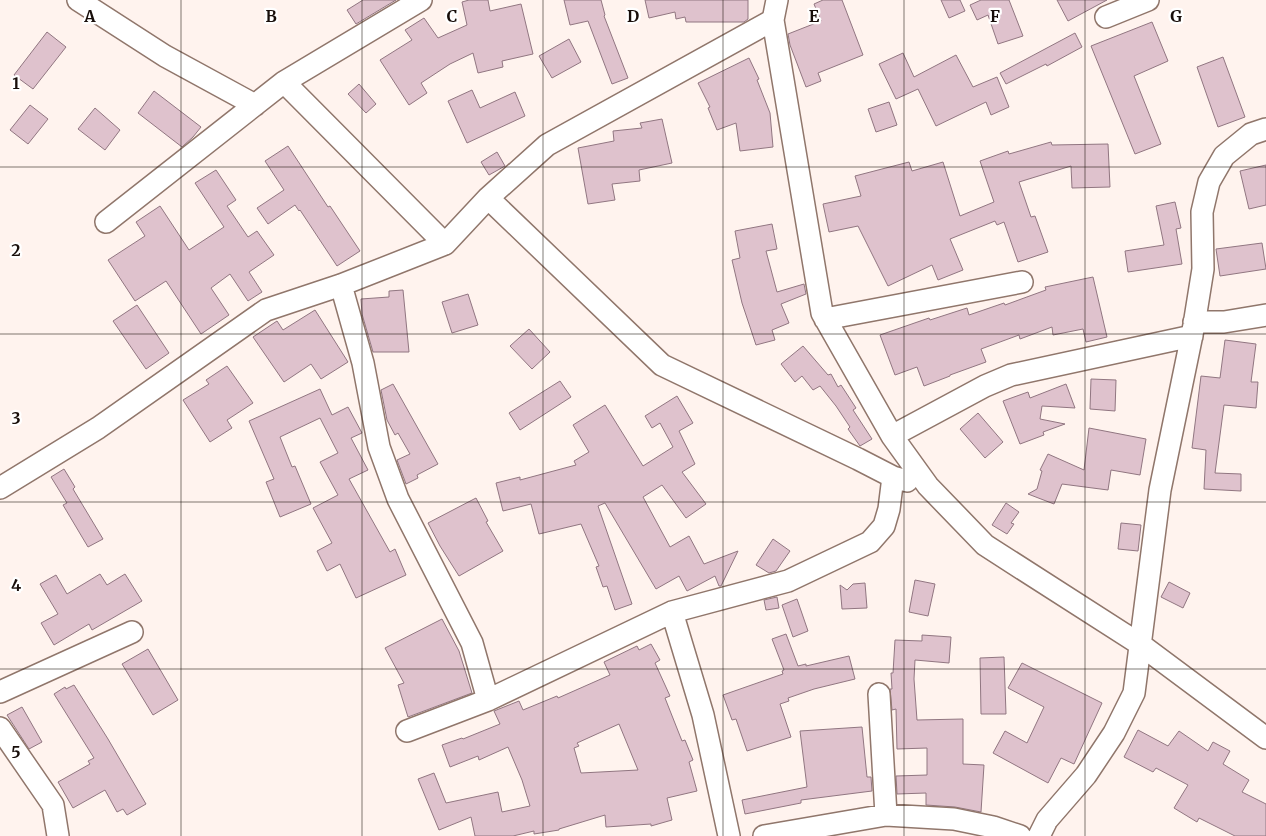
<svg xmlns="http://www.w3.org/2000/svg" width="1266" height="836" viewBox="0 0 1266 836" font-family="Merriweather,serif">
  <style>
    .building { fill: #dfc2cd; stroke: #917681; fill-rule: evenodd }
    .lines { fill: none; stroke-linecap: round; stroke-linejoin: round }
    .minor-casing { stroke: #90766b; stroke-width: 24 }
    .minor { stroke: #fff; stroke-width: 21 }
    .grid { fill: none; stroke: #180e0a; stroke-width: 1; stroke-opacity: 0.55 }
    .grid-label { font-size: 16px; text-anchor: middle; font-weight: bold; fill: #180e0a; stroke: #fff; stroke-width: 4.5; stroke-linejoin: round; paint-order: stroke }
  </style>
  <rect width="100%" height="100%" fill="#fff3ee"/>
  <path class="building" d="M363 0H396L356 24 347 10Z
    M469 0H488L490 11 521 4 533 54 502 61 503 67 478 73 473 53 450 64 421 83 427 93 409 105 380 60 412 40 405 30 424 18 438 38 467 25 462 2Z
    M564 0H601L605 15 604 16 628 78 612 84 588 21 570 25Z
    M645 0H748V19L744 22H686L685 17 676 19 675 12 649 18Z
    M823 0H842L863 55 818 73 821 81 806 87 790 45 788 34 821 21 814 4Z
    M941 0H960L965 11 949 18Z
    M981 0H1009L1023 36 998 44 988 15 977 20 970 5Z
    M1057 0H1107L1068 21Z
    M1152 22 1168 61 1134 76 1161 144 1135 154 1091 46Z
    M47 32 66 47 33 89 14 75Z
    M1075 33 1082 47 1047 66 1046 64 1006 84 1000 73Z
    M569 39 581 62 552 78 539 56Z
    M903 53 914 77 956 55 973 87 997 77 1009 107 991 115 986 102 936 126 918 89 896 99 879 64Z
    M1223 57 1245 117 1218 127 1197 67Z
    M749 58 759 79 757 80 770 113 773 147 740 151 736 123 717 130 708 108 710 107 698 83Z
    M359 84 376 104 366 113 348 94Z
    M472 90 480 108 515 92 525 116 467 143 448 101Z
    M154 91 201 127 193 137 182 147 138 113Z
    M889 102 897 125 876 132 868 109Z
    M30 105 48 119 28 144 10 130Z
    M95 108 120 130 105 150 78 129Z
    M662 119 672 163 639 170 640 181 612 184 615 200 588 204 578 148 614 141 613 131 642 128 640 123Z
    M1051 142 1052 145 1108 144 1110 187 1072 188 1071 166 1019 182 1031 217 1035 216 1048 252 1018 262 1004 222 997 225 995 221 950 239 963 270 938 280 932 265 888 286 858 226 829 232 823 204 861 196 855 176 909 162 912 171 943 162 960 216 994 202 980 161 1008 151 1009 154Z
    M288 146 328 207 330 206 360 251 337 266 300 210 299 211 295 205 268 224 257 208 284 190 265 161Z
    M497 152 505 166 489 175 481 162Z
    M1266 165V205L1249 209 1240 171Z
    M216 170 236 200 227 206 248 237 257 231 274 255 249 272 262 292 248 301 230 274 211 288 229 315 201 334 166 281 135 301 108 260 145 236 136 222 160 206 189 250 224 227 195 183Z
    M1175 202 1181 228 1176 229 1182 264 1128 272 1125 251 1164 245 1156 206Z
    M772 224 777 249 766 251 777 292 804 284 806 294 781 304 789 323 772 330 775 340 756 345 742 303 732 260 740 258 735 231Z
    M1262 243 1266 269 1220 276 1216 249Z
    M1093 277 1107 337 1086 342 1083 329 1053 335 1052 327 1020 339 1019 335 981 349 986 362 950 375V376L924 386 917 367 895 375 880 335 929 318 930 320 967 308 969 315 1004 303 1005 305 1046 290 1045 287Z
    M403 290 409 352H373L362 314 361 299 389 297V291Z
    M468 294 478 325 452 333 442 302Z
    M137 305 169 353 146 369 113 321Z
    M315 310 348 362 321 379 311 364 284 382 253 337 277 321 283 330Z
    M529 329 550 352 532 369 510 346Z
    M1225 340 1256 344 1251 382H1258L1256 408 1224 405 1215 473 1241 474V491L1204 489 1206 450 1192 448 1201 376 1220 378Z
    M803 346 828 375 831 374 838 387 841 385 856 408 853 410 872 439 860 446 848 429 850 427 836 406 820 386 813 390 802 376 795 382 781 364Z
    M227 366 253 403 227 420 232 428 210 442 183 400 209 384 206 380Z
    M1091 379 1116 380 1115 411 1090 409Z
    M560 381 571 397 520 430 509 413Z
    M393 384 438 464 417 475 418 478 406 484 397 460 410 454 398 433 395 435 387 420 381 390Z
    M1066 384 1075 408 1042 406 1040 419 1065 424 1043 432 1044 435 1020 444 1003 401 1028 392 1030 398Z
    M320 389 332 415 348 407 362 433 351 438 368 470 349 479 390 552 395 549 406 575 356 598 340 564 327 571 317 551 332 543 313 508 338 495 320 462 338 453 320 418 280 437 292 467 295 466 311 504 280 517 266 482 274 479 249 421Z
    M677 396 693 423 679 431 695 464 682 472 706 504 686 518 662 485 643 497 670 547 689 536 704 564 738 551 721 586H719L715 576 687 591 679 576 656 589 605 503 598 506 632 604 615 610 607 586 603 587 596 567 599 566 581 524 539 534 531 504 503 511 496 483 520 477V480L576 465 574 461 589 452 573 425 605 405 643 466 673 447 660 423 652 428 645 416Z
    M978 413 1003 442 985 458 960 429Z
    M1089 428 1146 439 1140 475 1111 470 1108 490 1062 484 1054 504 1028 494 1037 489 1042 471 1040 470 1048 454 1084 470Z
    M64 469 75 487 73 489 103 539 88 547 63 505 67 503 51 477Z
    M476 498 488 521 486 522 503 551 459 576 440 546 428 523Z
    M1006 503 1019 512 1011 523 1014 524 1007 534 992 525Z
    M1121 523 1141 525 1138 551 1118 549Z
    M773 539 790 551 776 571 769 573 756 565Z
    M100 574 107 585 125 574 142 601 92 630 89 624 54 645 41 623 58 614 40 584 56 575 67 594Z
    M915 580 935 584 928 616 909 612Z
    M1169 582 1190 593 1183 608 1161 597Z
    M865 583 867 608 842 609 840 585 847 590 853 584Z
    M777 597 779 608 766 610 764 600Z
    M797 599 808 631 793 637 782 605Z
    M442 619 459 651 472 693 408 717 398 685 404 683 385 648Z
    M786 634 798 666 806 664V666L849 656 855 679 814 689 788 698 789 701 780 704 791 737 747 751 736 719 732 720 723 695 783 674 782 671 784 670 772 639Z
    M922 635 951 637 949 663 915 660 914 679 917 720 963 719V764L984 765 981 812 955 807 926 805V793L897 794 896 776 927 775V748L897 749 896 709 892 710 890 689H892L891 673H893L895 640 922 641Z
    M651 644 660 660 655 663 670 696 665 698 682 741 685 740 693 760 689 762 697 791 667 798 672 820 651 826V824L606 827 605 815 559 829V830L534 834V831L513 836H475L471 817 439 830 418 779 434 773 446 803 498 792 502 812 530 806 522 780 508 747 479 760 478 756 450 767 442 745 462 738 463 739 500 724 494 711 519 701 523 710 557 696 558 698 610 675 604 662 637 646 639 650ZM619 724 638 770 581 773 574 748 579 746 577 743Z
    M148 649 178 700 153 715 122 664Z
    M1004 657 1006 714H981L980 658Z
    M1022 663 1102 703 1074 764 1061 758 1048 783 993 753 1005 731 1027 743 1044 707 1008 688Z
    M74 685 108 739 146 804 127 815 123 809 117 812 105 790 73 808 58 782 90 764 88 761 94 758 54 694 65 687 66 689Z
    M22 707 42 742 29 749 7 715Z
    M862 727 867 777H871L872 791 801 800V803L745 814 742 800 807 787 800 731Z
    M1138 730 1168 746 1179 731 1208 751 1213 742 1230 751 1223 764 1249 780 1242 792 1266 804V836H1235L1199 818 1197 822 1174 808 1188 785 1156 768 1153 772 1124 757Z"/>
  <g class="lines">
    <g class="minor-casing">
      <path id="minor" d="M78 0 165 56 255 105
        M777 0 773 20 822 313 892 436 928 486 985 545 1141 645 1266 738
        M1106 17 1148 0
        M284 82 445 244
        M488 198 662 365 858 459 893 477 907 481
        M106 222 284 82 421 0
        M341 285 363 363 379 447 398 499 472 643 488 700
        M825 319 1022 282
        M1194 322H1224L1266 315
        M892 436 985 386 1011 375 1192 336
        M0 488 98 428 266 310 341 285 445 244 488 198 547 145 773 20
        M672 612 703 715 729 836
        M0 692 132 632
        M879 694 886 815
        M0 728 53 805 58 836
        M407 731 488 700 672 612 788 581 870 542 884 526 889 509 893 477
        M764 836 886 815 954 819 993 827 1020 836
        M1039 836 1047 820 1086 775 1114 733 1134 693 1160 490 1194 325 1203 269 1202 212 1209 182 1224 156 1251 134 1266 129"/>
    </g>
    <use href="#minor" class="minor"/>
  </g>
  <path class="grid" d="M181 0V836M362 0V836M543 0V836M723 0V836M904 0V836M1085 0V836M0 167H1266M0 334H1266M0 502H1266M0 669H1266"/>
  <g class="grid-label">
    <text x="90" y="22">A</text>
    <text x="271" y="22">B</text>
    <text x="452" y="22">C</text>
    <text x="633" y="22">D</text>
    <text x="814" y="22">E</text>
    <text x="995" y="22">F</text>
    <text x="1176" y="22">G</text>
    <text x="16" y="89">1</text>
    <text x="16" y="256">2</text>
    <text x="16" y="424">3</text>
    <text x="16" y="591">4</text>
    <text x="16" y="758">5</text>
  </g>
</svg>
